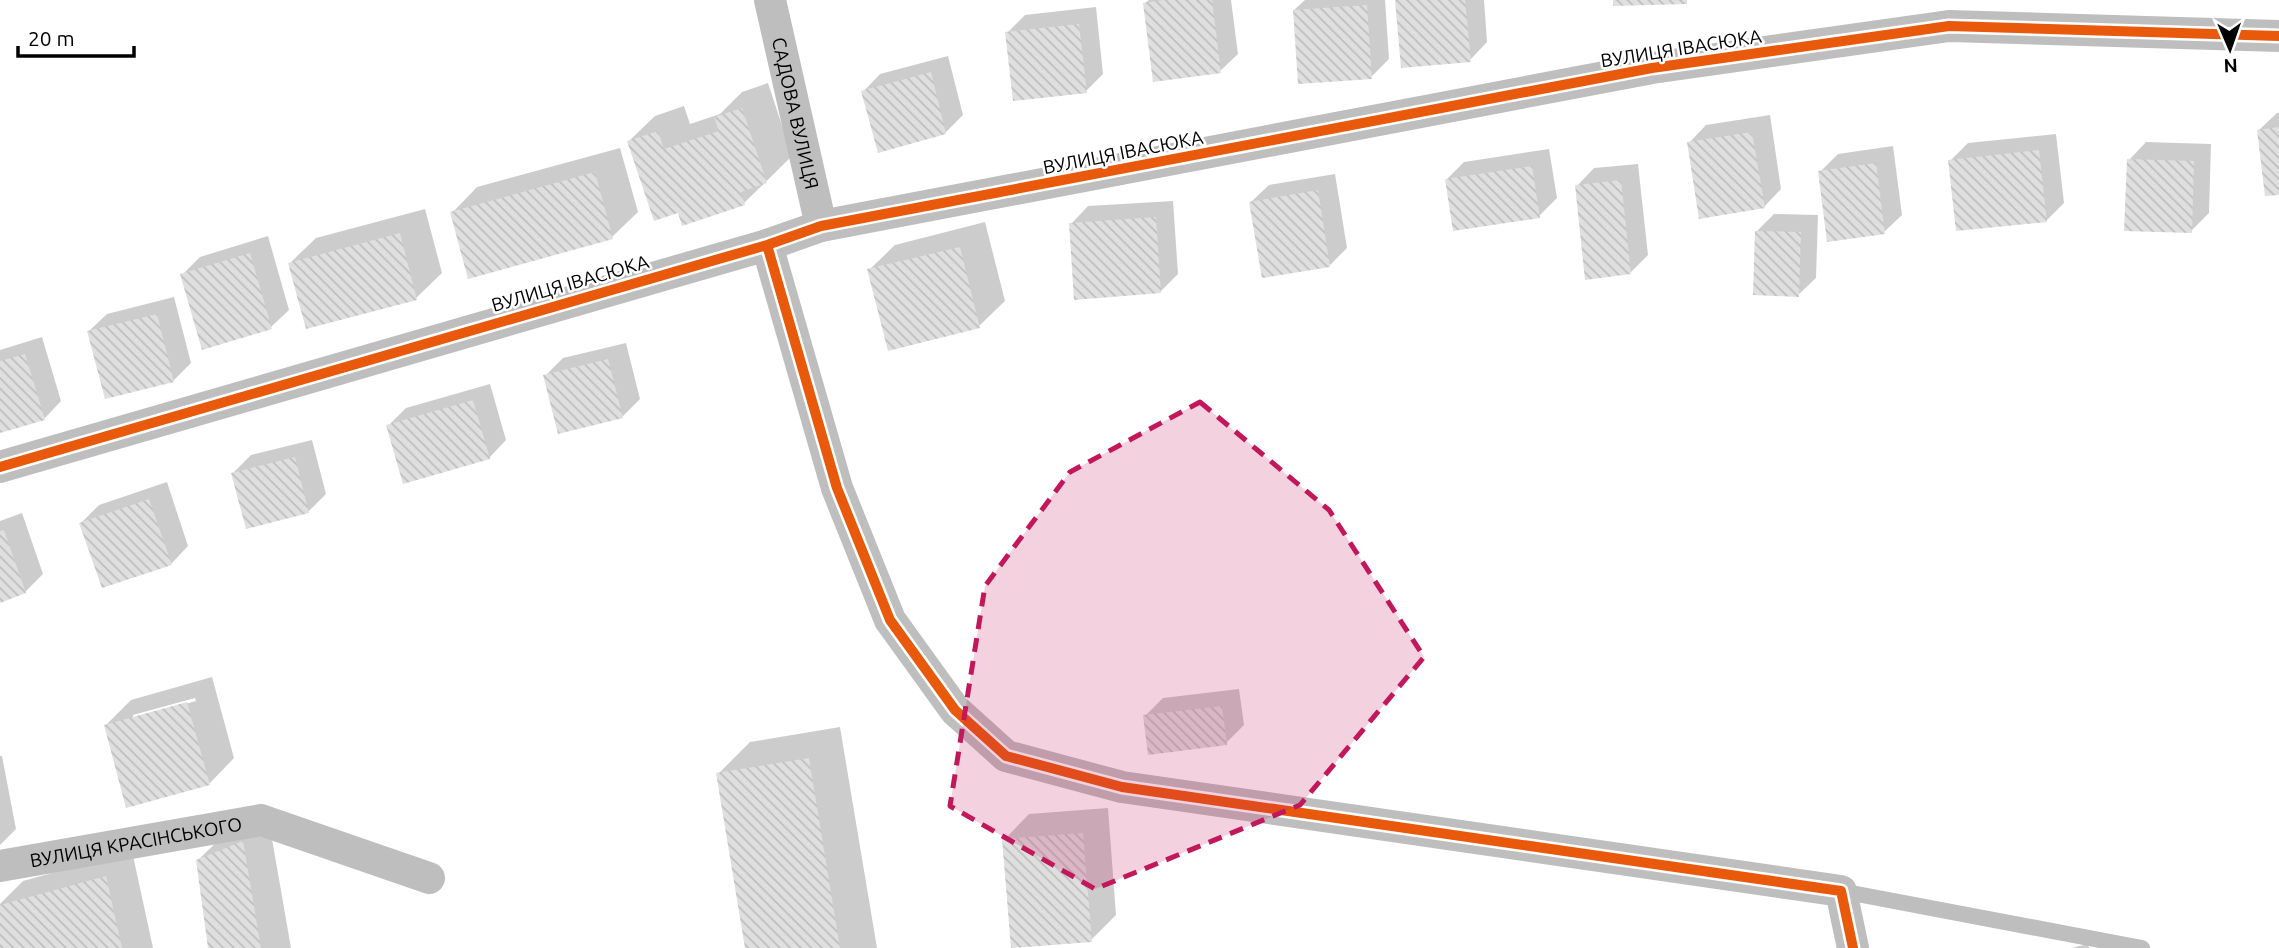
<svg xmlns="http://www.w3.org/2000/svg" width="2279" height="948" viewBox="0 0 2279 948" font-family="Ubuntu,sans-serif">
  <style>
    .shadow { fill: #0003; fill-rule: evenodd }
    .building { fill: url(#building-back-hatch) }
    .lines { fill: none; stroke-linecap: round; stroke-linejoin: round }
    .service { stroke: #bebebe; stroke-width: 16 }
    .minor { stroke: #bebebe; stroke-width: 32 }
    .cycleway-casing { stroke: #fff; stroke-width: 15 }
    .cycleway { stroke: #e8590c; stroke-width: 10 }
    .marked { fill: #c2185b; fill-opacity: 0.2; stroke: #c2185b; stroke-width: 5; stroke-dasharray: 14 9; stroke-linejoin: round }
    .labels { text-anchor: middle; dominant-baseline: central; stroke-width: 5; stroke-linejoin: round; paint-order: stroke }
    .street-label { font-size: 19px; fill: #000; stroke: #fff }
  </style>
  <defs>
    <pattern id="building-back-hatch" width="6" height="6" patternUnits="userSpaceOnUse" patternTransform="scale(1.75)"><rect width="6" height="6" fill="#dfdfdf"/><path d="M-1 5l2 2M0 0l6 6M5-1l2 2" fill="none" stroke="#bebebe"/></pattern>
  </defs>
  <rect width="100%" height="100%" fill="#fff"/>
  <path class="shadow" d="M1149 0H1231L1238 54 1220 71 1145 3Z
    M1305 0H1385L1389 59 1371 77 1294 10Z
    M1397 0H1484L1487 42 1470 60Z
    M1096 7 1103 74 1086 91 1007 33 1025 15Z
    M948 56 963 115 945 133 863 92 880 74Z
    M768 83 792 156 744 203 679 211 629 141 655 116 684 106 690 124 720 114 742 92Z
    M2277 113H2279V193L2259 130Z
    M1770 115 1781 189 1764 207 1689 143 1706 125Z
    M2056 134 2064 203 2046 221 1950 161 1968 143Z
    M2146 142 2211 144 2209 213 2191 231 2129 160Z
    M1893 146 1902 215 1884 232 1820 172 1838 154Z
    M620 148 638 212 612 237 452 213 477 187Z
    M1549 149 1557 198 1539 216 1447 179 1464 162Z
    M1638 164 1648 255 1630 273 1577 186 1594 168Z
    M1335 174 1347 248 1330 265 1251 202 1269 185Z
    M1173 201 1178 274 1160 292 1071 224 1088 206Z
    M425 209 442 273 416 298 290 263 316 238Z
    M1774 214 1818 215 1816 278 1798 295 1756 232Z
    M985 222 1005 301 979 326 869 270 895 245Z
    M268 236 289 310 271 327 182 275 200 257Z
    M174 297 191 363 173 381 89 331 107 314Z
    M42 337 61 401 44 419 0 432V350Z
    M626 343 640 399 622 417 545 376 563 358Z
    M490 384 506 440 489 458 388 426 406 408Z
    M312 440 326 494 308 512 233 473 251 455Z
    M167 482 188 546 171 564 81 523 99 505Z
    M22 513 43 574 25 592 0 601V521Z
    M212 677 234 758 209 784 106 725 131 700ZM195 698 196 701 133 718V715Z
    M1239 689 1244 725 1226 743 1145 716 1163 698Z
    M840 727 877 948H747L718 774 750 742Z
    M0 756H2L16 829 0 845Z
    M1108 808 1116 915 1091 940 1004 840 1029 814Z
    M268 816 291 948H210L198 860 224 835Z
    M132 851 153 948H2L0 904 23 881Z
    M2088 944 2089 948H2071Z"/>
  <path class="building" d="M1164 0H1212L1221 73 1153 82 1143 3Z
    M1395 0H1465L1471 62 1401 68Z
    M1613 0H1687V4L1613 6Z
    M1367 5 1372 79 1298 84 1293 10Z
    M1079 24 1087 93 1013 101 1005 32Z
    M931 72 946 134 878 153 861 91Z
    M742 108 767 183 741 192 745 205 682 226 678 213 654 221 627 141 658 131 664 149 719 131 714 117Z
    M2279 127V195L2265 196 2257 130Z
    M1752 132 1765 208 1699 219 1687 142Z
    M2039 150 2047 222 1956 231 1948 160Z
    M2127 159 2194 161 2192 233 2124 231Z
    M1876 163 1885 234 1827 242 1818 171Z
    M1532 166 1540 218 1453 231 1445 179Z
    M595 172 613 239 468 279 450 212Z
    M1621 180 1631 274 1585 280 1575 185Z
    M1318 190 1330 267 1262 278 1249 202Z
    M1156 217 1161 293 1074 300 1069 223Z
    M1755 231 1801 232 1799 297 1753 295Z
    M400 233 417 300 306 329 288 263Z
    M960 247 980 328 888 351 867 269Z
    M250 253 272 329 202 350 180 274Z
    M157 314 174 382 105 399 87 331Z
    M25 354 45 420 0 433V361Z
    M608 359 623 418 558 434 543 375Z
    M473 400 490 459 403 484 386 425Z
    M295 457 309 513 246 529 231 473Z
    M149 499 172 565 102 588 79 523Z
    M4 530 26 593 0 603V531Z
    M187 702 210 785 126 808 104 725Z
    M1222 706 1227 745 1148 755 1143 715Z
    M809 758 840 948H745L716 773Z
    M1083 833 1092 942 1011 948 1002 839Z
    M243 841 261 948H208L196 860Z
    M106 876 122 948H0V905Z"/>
  <g class="lines">
    <path class="service" d="M1841 891 2142 948"/>
    <g class="minor">
      <path id="s1" d="M770 0 821 226"/>
      <path d="M767 245 837 488 890 620 955 710 1006 756 1122 787 1841 891 1853 948"/>
      <path d="M0 467 767 245 821 226 1652 68 1949 26 2279 36"/>
      <path id="s2" d="M0 866 261 820 429 878"/>
    </g>
    <g class="cycleway-casing">
      <path id="cycleway" d="M767 245 837 488 890 620 955 710 1006 756 1122 787 1841 891 1853 948
        M0 467 767 245 821 226 1652 68 1949 26 2279 36"/>
    </g>
    <use href="#cycleway" class="cycleway"/>
  </g>
  <path class="marked" d="M1200 402 1329 510 1424 657 1300 805 1095 889 950 806 985 586 1070 472Z"/>
  <g class="labels">
    <g class="street-label">
      <text transform="translate(1681 48) rotate(-9)">ВУЛИЦЯ ІВАСЮКА</text>
      <text stroke="none"><textPath href="#s1" startOffset="116">САДОВА ВУЛИЦЯ</textPath></text>
      <text transform="translate(1123 152) rotate(-11)">ВУЛИЦЯ ІВАСЮКА</text>
      <text transform="translate(570 283) rotate(-16)">ВУЛИЦЯ ІВАСЮКА</text>
      <text stroke="none"><textPath href="#s2" startOffset="138">ВУЛИЦЯ КРАСІНСЬКОГО</textPath></text>
    </g>
  </g>
  <g transform="translate(2230 49) rotate(178)" stroke="#ffffff" stroke-width="5" paint-order="stroke">
  <path d="M0-5L12 26L0 18L-12 26Z" fill="#000000"/>
  <text y="-10" font-size="19" font-weight="bold" text-anchor="middle" fill="#000000">N</text>
  </g>
  <path d="M18 46v10h116v-10" fill="none" stroke="#000000" stroke-width="3.5"/>
  <text x="28" y="46" font-size="21" fill="#000000" stroke="#ffffff" stroke-width="5" paint-order="stroke">20 m</text>
</svg>
